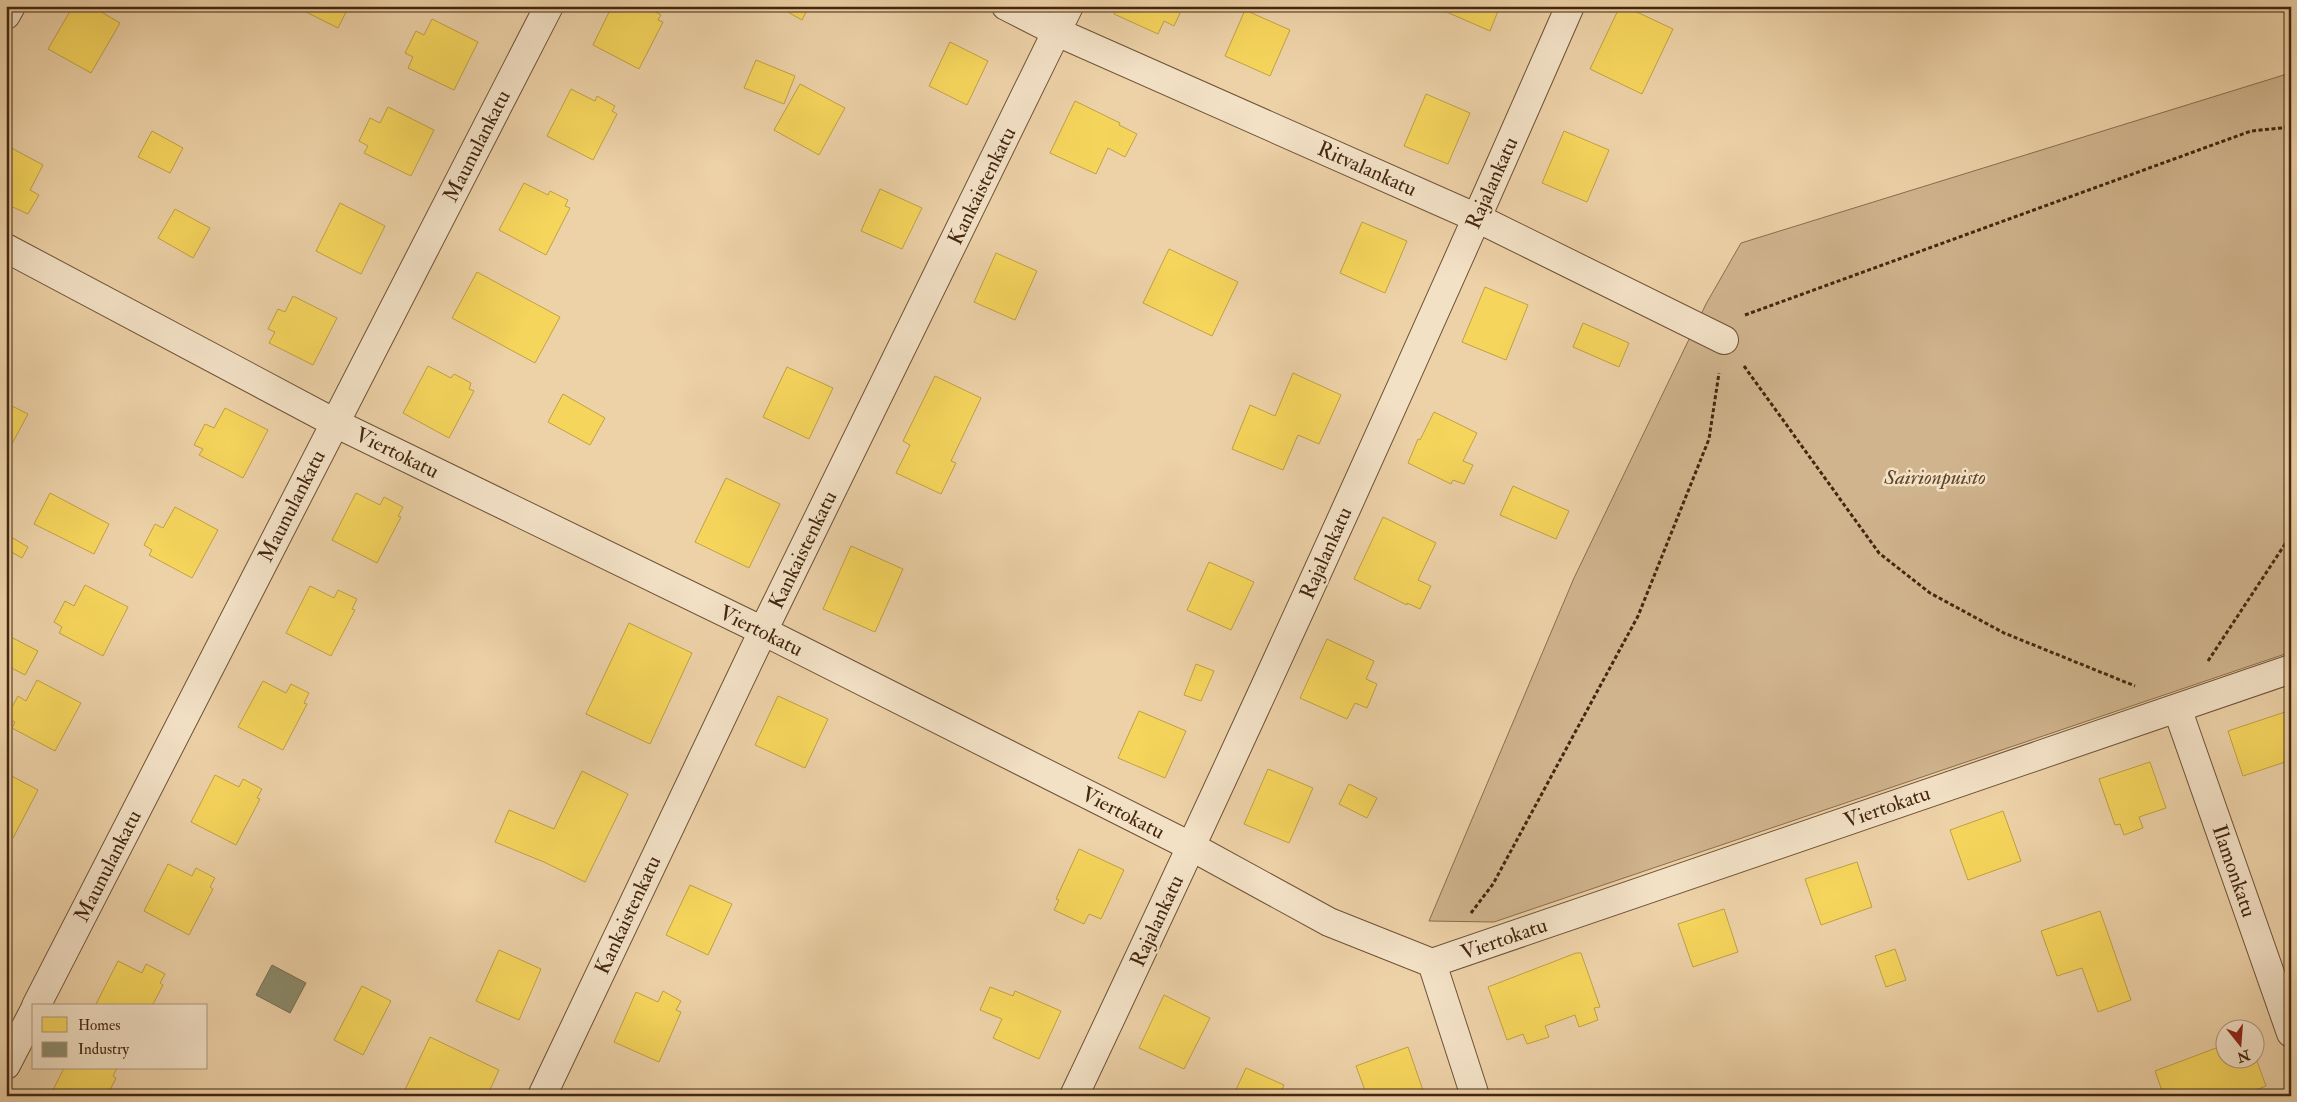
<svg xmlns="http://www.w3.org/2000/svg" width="2297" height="1102" viewBox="0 0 2297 1102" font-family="'IM FELL Double Pica',serif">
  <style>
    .green { fill: #d0b48d; stroke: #8a6e4e }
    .homes { fill: #f6d55c; stroke: #c0a145 }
    .industry { fill: #8c8c6e; stroke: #766e52 }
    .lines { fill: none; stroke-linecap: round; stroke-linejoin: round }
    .street-casing { stroke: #6e5235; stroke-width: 30 }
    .path { stroke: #43270f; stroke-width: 3; stroke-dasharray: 4 2.5; stroke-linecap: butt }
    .street { stroke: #f3e1c6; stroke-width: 28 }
    .labels { text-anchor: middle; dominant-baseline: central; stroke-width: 5; stroke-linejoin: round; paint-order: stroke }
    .street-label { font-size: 21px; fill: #43270f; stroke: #f3e1c6 }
    .park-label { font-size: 21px; font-style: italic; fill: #5f4328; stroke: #f3e1c6 }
  </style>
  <rect width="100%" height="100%" fill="#edd1a7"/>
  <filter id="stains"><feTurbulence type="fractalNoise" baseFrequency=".004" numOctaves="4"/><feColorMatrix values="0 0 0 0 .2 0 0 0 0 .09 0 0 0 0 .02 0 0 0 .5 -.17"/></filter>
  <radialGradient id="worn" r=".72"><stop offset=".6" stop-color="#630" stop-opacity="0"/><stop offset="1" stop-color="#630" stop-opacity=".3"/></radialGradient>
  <path class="green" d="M2287 74H2291V652L1494 922 1429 921 1574 578 1706 304 1741 243Z"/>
  <path class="homes" d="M73 6H91L120 23 91 73 48 49Z
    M294 6H349L338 28Z
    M612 6H634L641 10 645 6 661 15 658 20 663 22 639 69 593 45Z
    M777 6H809L802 20Z
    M1118 6H1182L1183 7 1174 26 1164 21 1158 34 1114 14Z
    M1433 6H1500L1490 31Z
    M1620 6H1624L1673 29 1642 94 1590 69Z
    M1245 10 1290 30 1270 76 1225 56Z
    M432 19 478 42 454 90 408 68 413 57 405 53 416 31 424 35Z
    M950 42 988 61 967 105 929 86Z
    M756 60 795 76 784 104 744 88Z
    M800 84 845 108 819 155 774 130Z
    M571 89 595 101 597 96 615 106 612 111 617 114 593 160 547 136Z
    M1426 94 1470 113 1448 164 1404 146Z
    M1075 101 1120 123 1119 125 1137 134 1125 157 1108 148 1096 174 1050 153Z
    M388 107 434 130 411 176 364 153 368 146 359 141 370 118 380 123Z
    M152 131 183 148 170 173 138 157Z
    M1564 131 1609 150 1587 202 1542 183Z
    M6 145 43 165 30 190 39 195 28 214 6 204Z
    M524 183 548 195 550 191 568 200 565 206 570 208 546 255 499 230Z
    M880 189 922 208 902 249 861 231Z
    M340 203 385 226 361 274 316 251Z
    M175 209 210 228 193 258 158 238Z
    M1362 222 1407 241 1385 293 1340 273Z
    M1169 249 1238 282 1212 336 1143 303Z
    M996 253 1037 271 1015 320 974 302Z
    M477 272 560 317 535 363 452 318Z
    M1485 287 1528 305 1506 360 1462 342Z
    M293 296 337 318 313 365 269 343 275 332 268 329 278 309 285 312Z
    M1583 323 1629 343 1619 367 1573 347Z
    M428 366 451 378 454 374 471 383 469 389 474 391 449 438 403 413Z
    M787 367 833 388 809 439 763 417Z
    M1293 373 1341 395 1319 444 1298 435 1283 470 1232 449 1250 405 1275 416Z
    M935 376 981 398 951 461 956 463 941 494 896 473 910 445 903 441Z
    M563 394 605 418 590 445 548 422Z
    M6 403 28 414 6 455Z
    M225 408 268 430 243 478 199 455 203 449 194 445 205 424 214 428Z
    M1434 412 1477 433 1463 461 1473 465 1464 484 1453 480 1451 484 1408 463 1418 439 1420 440Z
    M726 478 780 504 749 568 695 542Z
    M1513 486 1569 511 1556 539 1500 515Z
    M50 493 109 524 94 554 34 524Z
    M356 493 380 505 384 497 403 507 398 516 401 517 377 563 332 540Z
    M175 507 218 530 192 578 149 555 152 550 144 545 155 524 163 528Z
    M1383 517 1436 543 1418 580 1431 586 1420 609 1407 603V605L1354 579Z
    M6 534 28 547 22 558 6 549Z
    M851 546 903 569 875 632 823 609Z
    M1209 562 1254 582 1231 630 1187 610Z
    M85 585 128 607 103 656 59 633 62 627 54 622 65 601 74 606Z
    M310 586 334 598 338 590 357 599 352 609 355 610 331 656 286 633Z
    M629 623 692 653 650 744 586 714Z
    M9 636 38 651 25 675 6 665V641Z
    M1327 639 1374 661 1366 679 1377 684 1367 708 1355 703 1347 719 1300 698Z
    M1196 664 1214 671 1201 701 1184 695Z
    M37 680 81 703 55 751 12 728 15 722 6 718 18 696 26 701Z
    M263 681 286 693 291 684 309 693 304 703 307 704 283 750 238 727Z
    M778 696 828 719 805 768 755 745Z
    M2291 710V760L2243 776 2228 731Z
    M1139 711 1186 731 1165 778 1118 758Z
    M2150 762 2166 808 2139 817 2143 828 2124 835 2120 824 2115 825 2099 779Z
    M1268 769 1313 788 1289 843 1244 824Z
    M582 771 628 794 585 882 544 862 495 842 509 810 554 829Z
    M6 773 38 790 13 838 6 835Z
    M215 775 239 787 243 779 262 789 257 798 260 799 236 845 191 822Z
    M1349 784 1377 798 1367 818 1339 804Z
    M2003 811 2021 861 1968 880 1950 830Z
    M1079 849 1124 870 1101 919 1089 914 1084 924 1054 910 1059 900 1056 899Z
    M1857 862 1872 907 1821 925 1805 879Z
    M168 864 192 876 196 868 215 878 210 887 213 889 189 935 144 911Z
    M690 885 732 904 708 955 666 935Z
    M1724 909 1738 952 1693 967 1678 924Z
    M2100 911 2131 1000 2098 1012 2082 968 2057 976 2041 931Z
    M1895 949 1906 980 1886 987 1875 956Z
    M499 950 541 969 519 1020 476 1001Z
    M1576 953H1581L1600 1007 1594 1008 1598 1020 1579 1027 1575 1015 1545 1026 1549 1037 1527 1044 1523 1034 1507 1040 1488 987Z
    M118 961 142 973 146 964 165 974 160 983 163 985 152 1006H95Z
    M362 986 391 1001 363 1055 334 1040Z
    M990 987 1013 996 1015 991 1061 1011 1039 1059 993 1038 1002 1019 980 1010Z
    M663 991 681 1001 676 1010 681 1012 659 1062 614 1042 636 992 658 1002Z
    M1164 995 1210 1018 1184 1069 1139 1048Z
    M430 1037 499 1070 487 1096H402Z
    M2224 1045V1060H2254V1053L2266 1086 2240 1096H2164L2155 1071Z
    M1408 1047 1425 1096H1367L1356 1066Z
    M64 1068H117L113 1076 116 1078 107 1096H50Z
    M1246 1068 1284 1085 1279 1096H1233Z
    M2099 1090 2101 1096H2083Z"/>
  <path class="industry" d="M272 965 306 983 290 1013 256 995Z"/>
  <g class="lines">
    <g class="street-casing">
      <path id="street" d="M1006 6 1057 32 1477 218 1724 340
        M6 15 11 6
        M6 248 335 423 763 631 1192 847 1329 922 1432 963 2291 669
        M2177 708 2291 1033
        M1432 963 1475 1096
        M36 1006 549 6
        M6 1065 34 1011
        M542 1096 763 631 1069 6
        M1074 1096C1245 735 1410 372 1570 6"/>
    </g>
    <path class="path" d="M1745 315 2251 131 2291 127
      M1744 366 1879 553 1930 593 2004 633 2135 686
      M2208 661 2291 535
      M1471 913 1493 884 1638 616 1709 439 1719 373"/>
    <use href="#street" class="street"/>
  </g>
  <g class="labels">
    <g class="street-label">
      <text transform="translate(477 146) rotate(-63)">Maunulankatu</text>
      <text transform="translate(1367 169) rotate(24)">Ritvalankatu</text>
      <text transform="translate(1492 183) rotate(-66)">Rajalankatu</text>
      <text transform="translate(982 186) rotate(-64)">Kankaistenkatu</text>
      <text transform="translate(397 453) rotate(26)">Viertokatu</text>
      <text transform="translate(292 506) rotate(-63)">Maunulankatu</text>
      <text transform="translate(803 550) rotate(-64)">Kankaistenkatu</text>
      <text transform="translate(1326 553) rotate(-66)">Rajalankatu</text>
      <text transform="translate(761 631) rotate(26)">Viertokatu</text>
      <text transform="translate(1887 807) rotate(-19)">Viertokatu</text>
      <text transform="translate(1123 813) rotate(27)">Viertokatu</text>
      <text transform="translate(108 866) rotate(-63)">Maunulankatu</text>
      <text transform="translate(2234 871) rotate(71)">Ilamonkatu</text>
      <text transform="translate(628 915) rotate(-65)">Kankaistenkatu</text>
      <text transform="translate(1157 921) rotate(-65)">Rajalankatu</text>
      <text transform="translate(1504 939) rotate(-19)">Viertokatu</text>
    </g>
    <g class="park-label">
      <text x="1935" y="477">Sairionpuisto</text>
    </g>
  </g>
  <rect width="2297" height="1102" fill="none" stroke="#edd1a7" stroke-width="25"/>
  <rect x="8" y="8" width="2282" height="1087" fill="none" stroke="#43270f" stroke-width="2.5"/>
  <rect x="12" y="12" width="2272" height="1077" fill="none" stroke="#43270f"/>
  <rect x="32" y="1004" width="175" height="65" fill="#f3e1c6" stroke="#ad977d"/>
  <rect x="42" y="1017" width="25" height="15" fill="#f6d55c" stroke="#ad977d"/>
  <text x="78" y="1030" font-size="15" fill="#43270f">Homes</text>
  <rect x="42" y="1042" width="25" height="15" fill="#8c8c6e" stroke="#ad977d"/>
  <text x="78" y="1054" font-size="15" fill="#43270f">Industry</text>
  <g transform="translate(2240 1044) rotate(163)"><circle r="24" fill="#f3e1c6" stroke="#ad977d"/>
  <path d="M0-4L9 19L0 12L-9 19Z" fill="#8f2418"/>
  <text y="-8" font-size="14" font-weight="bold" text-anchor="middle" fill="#43270f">N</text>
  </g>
  <rect width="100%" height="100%" filter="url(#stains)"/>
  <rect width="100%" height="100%" fill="url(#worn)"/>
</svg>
